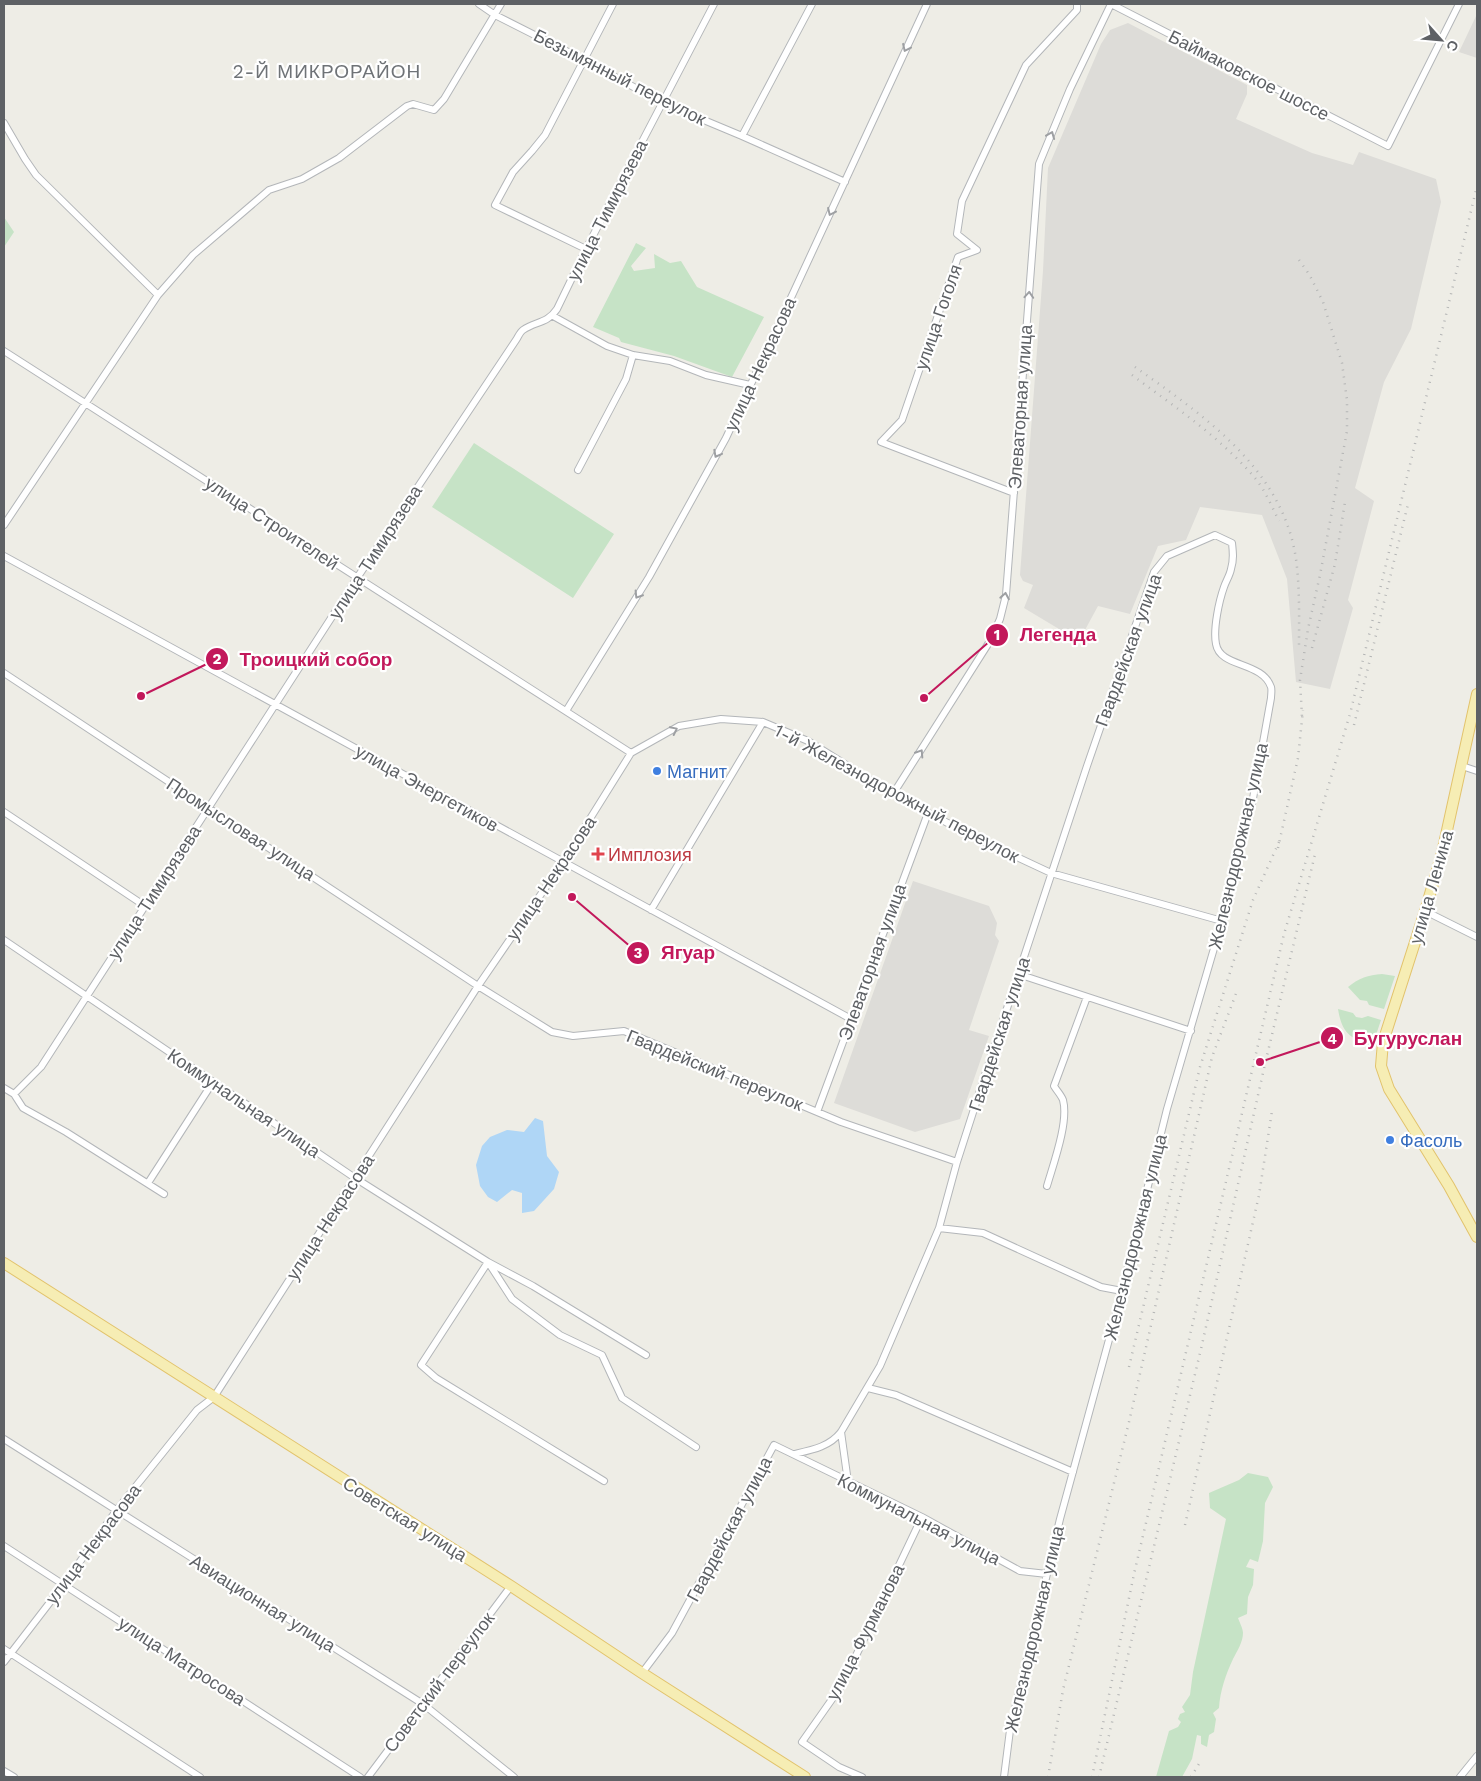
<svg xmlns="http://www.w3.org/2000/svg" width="1481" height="1781" viewBox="0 0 1481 1781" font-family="'Work Sans',sans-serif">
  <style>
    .industrial { fill: #dddcd8 }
    .green { fill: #c6e3c6 }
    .water { fill: #afd6f6 }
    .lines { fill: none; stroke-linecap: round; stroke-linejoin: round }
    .minor-casing { stroke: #b3b6b9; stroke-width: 8 }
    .primary-casing { stroke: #e2c36c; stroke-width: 12 }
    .minor { stroke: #fff; stroke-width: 6 }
    .primary { stroke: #f6edb4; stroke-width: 10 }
    .rail { stroke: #b4b5b5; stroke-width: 2.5; stroke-dasharray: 1 6; stroke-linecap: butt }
    .oneway { stroke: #9ea0a3 }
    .shop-dot { fill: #3f7fe0; stroke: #fff; stroke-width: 2 }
    .health-dot { fill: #e0444e; stroke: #fff; stroke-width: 2 }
    .labels { text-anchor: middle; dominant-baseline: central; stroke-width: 4.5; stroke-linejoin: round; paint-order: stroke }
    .street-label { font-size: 18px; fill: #5e6165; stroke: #fff }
    .shop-label { font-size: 18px; fill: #366cbe; stroke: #fff; text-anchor: start }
    .health-label { font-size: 18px; fill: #be3a42; stroke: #fff; text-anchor: start }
    .neighbourhood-label { font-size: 19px; letter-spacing: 1px; fill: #6f7377; stroke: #fff }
    .leader { fill: none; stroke: #c2185b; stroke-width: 2 }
    .callout-dot { fill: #c2185b; stroke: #fff; stroke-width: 2 }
    .mark-label { font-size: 15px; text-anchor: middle; font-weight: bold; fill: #fff }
    .callout-label { font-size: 19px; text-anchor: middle; font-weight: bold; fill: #c2185b; stroke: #fff; stroke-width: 4.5; stroke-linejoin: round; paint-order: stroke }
  </style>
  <rect width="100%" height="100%" fill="#eeede6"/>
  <path class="industrial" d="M1477 14V58L1459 52Z
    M1128 23 1247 85V94L1236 119 1312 153 1353 165 1359 152 1436 179 1441 202 1411 329 1384 382 1355 488 1374 501 1348 600 1353 608 1330 689 1296 682 1287 579 1262 515 1200 507 1186 540 1158 546 1130 614 1098 606 1079 641 1024 608 1033 585 1023 581 1020 575 1043 271 1048 168 1101 44 1110 30Z
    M913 881 989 906 997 923 995 935 999 941 969 1030 989 1036 960 1119 915 1132 834 1103Z"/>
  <path class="green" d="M4 217 14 232 4 247Z
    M636 243 646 248 631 266 634 271 655 268 654 254 670 263 681 261 697 287 764 317 732 377 674 356 621 342 619 338 593 327Z
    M474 443 614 534 573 598 432 507Z
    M1382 974 1395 976 1384 1009 1369 1005 1367 1001 1360 1000 1348 987C1359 978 1368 975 1382 974Z
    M1338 1009 1353 1013 1356 1017 1362 1018 1368 1016 1381 1020 1372 1047C1350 1037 1342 1034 1338 1009Z
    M1248 1473 1268 1477 1273 1487 1265 1503 1263 1541 1258 1562 1250 1559 1246 1567 1254 1569 1253 1585 1248 1597 1247 1614 1238 1618C1240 1623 1243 1629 1243 1633 1243 1642 1237 1651 1233 1659 1226 1674 1220 1691 1219 1708L1213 1713 1216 1719 1214 1732 1209 1735 1207 1747 1201 1744V1736L1197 1735 1192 1759 1182 1777H1156L1169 1731 1178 1727 1181 1722 1178 1719 1180 1714 1185 1712 1182 1707 1190 1695 1193 1672 1226 1519 1210 1508 1209 1493 1239 1480Z"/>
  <path class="water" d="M535 1118 543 1121 547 1156 559 1172 554 1189 534 1211 522 1213V1193L512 1190 497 1202 488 1197 480 1186 476 1165 482 1146 490 1137 507 1130 524 1132Z"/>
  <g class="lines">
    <g class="minor-casing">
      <path id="minor" d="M479 4 495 15 584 60 663 103 742 136 845 182
        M1111 4 1388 146 1459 4
        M4 123 25 159 36 175 158 295 4 525
        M742 136 812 4
        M586 249 495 205 513 172 532 151 545 135 613 4
        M158 295 193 255 269 190 302 179 339 158 407 106 413 104 434 110 444 99 501 4
        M553 316 607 346 633 355 670 361 706 375 750 385
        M4 351 631 753
        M578 470 626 379 633 355
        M1014 493 881 442 902 420 958 257 977 250 957 234 962 201 1026 65 1077 10V4
        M4 556 851 1019
        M4 673 478 986 552 1032 573 1036 624 1031 841 1122 957 1162
        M566 711 649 577 726 438 927 4
        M1462 766 1477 771
        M893 794 990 641 1000 619 1006 595 1039 164 1070 89 1111 4
        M4 812 145 906
        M651 910 763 722
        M1425 911 1477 937
        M4 940 355 1178 488 1262 533 1286 646 1355
        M1018 974 1191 1031
        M4 1088 14 1094 23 1108 66 1132 164 1194
        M14 1094 41 1067 357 578 516 340C518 337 520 332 523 330 536 321 547 324 557 309L586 249 714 4
        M817 1112 928 813
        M148 1183 213 1082
        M1047 1186C1053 1165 1069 1122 1063 1100 1061 1095 1057 1091 1054 1086L1087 997
        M939 1228 983 1233 1101 1287 1122 1291
        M868 1388 896 1395 1073 1472
        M841 1432 848 1482
        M4 1439 423 1704 514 1777
        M794 1454C812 1450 829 1447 841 1432L880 1366 939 1228 957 1162 985 1075 1087 766 1154 572 1167 556 1215 535 1232 543C1233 552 1234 560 1231 569 1230 575 1226 581 1224 587 1219 601 1213 629 1216 644 1220 668 1262 661 1271 687 1272 690 1271 695 1271 698L1252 804 1222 921 1167 1109 1119 1303 1060 1519 1010 1730 1004 1777
        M604 1481 436 1378 421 1365 488 1262 512 1299 560 1335 602 1355 622 1398 696 1447
        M4 1546 360 1777
        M4 1649 200 1777
        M4 1662 64 1584 116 1511 197 1410 214 1397 478 986 563 862 631 753 679 726 721 719 763 722 808 741 893 794 974 837 1051 873 1222 921
        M642 1673 672 1633 774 1445 922 1517 1020 1571 1047 1574
        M4 1771 14 1777
        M368 1777 511 1586
        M862 1777 839 1767 802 1742 842 1685 922 1517
        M1460 1777 1477 1756"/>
    </g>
    <g class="primary-casing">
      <path id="primary" d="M1477 694 1442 853 1425 911 1383 1042 1381 1066 1389 1089 1449 1186 1477 1237
        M4 1263 511 1586 642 1673 805 1777"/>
    </g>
    <use href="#minor" class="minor"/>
    <use href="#primary" class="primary"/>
    <path class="rail" d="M1299 260 1309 274 1323 302 1342 363 1347 400V431L1320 575 1308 629 1300 680 1302 717
      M1135 367C1203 415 1283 469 1296 559 1300 589 1299 619 1299 650
      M1132 375C1175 407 1220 437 1255 478 1265 490 1272 507 1279 521
      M1312 648 1335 564 1345 502
      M1354 725 1408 504
      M1278 848 1298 758 1303 710
      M1129 1367 1200 1067 1253 900 1279 842
      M1185 1525 1259 1195 1272 1111
      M1048 1777 1063 1690 1129 1422 1212 1057 1237 991
      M1092 1777 1134 1574 1284 934 1350 714 1477 186
      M1099 1777 1201 1349 1265 1064 1316 850
      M1191 1777 1200 1762"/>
  </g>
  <defs><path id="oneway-chevron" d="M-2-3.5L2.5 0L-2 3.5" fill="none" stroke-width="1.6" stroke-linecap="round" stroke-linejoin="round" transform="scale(1.25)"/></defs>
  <g class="oneway">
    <use href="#oneway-chevron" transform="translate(906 48) rotate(115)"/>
    <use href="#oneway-chevron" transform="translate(1051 135) rotate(-68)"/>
    <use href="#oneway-chevron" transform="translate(831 212) rotate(115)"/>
    <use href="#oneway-chevron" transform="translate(1029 295) rotate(-86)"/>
    <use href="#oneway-chevron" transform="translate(717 454) rotate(118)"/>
    <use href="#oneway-chevron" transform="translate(638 595) rotate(122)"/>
    <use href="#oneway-chevron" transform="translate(1005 596) rotate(-80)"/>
    <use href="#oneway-chevron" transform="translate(674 730) rotate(-26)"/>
    <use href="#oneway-chevron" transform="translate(920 753) rotate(-57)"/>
  </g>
  <g class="shop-dot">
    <circle cx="657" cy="771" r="5"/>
    <circle cx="1390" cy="1140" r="5"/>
  </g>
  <path class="health-dot" d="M595.5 846.5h5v5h5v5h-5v5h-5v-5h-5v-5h5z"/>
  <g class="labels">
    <g class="street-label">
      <text transform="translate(1249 75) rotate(27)">Баймаковское шоссе</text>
      <text transform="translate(620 77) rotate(27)">Безымянный переулок</text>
      <text transform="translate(607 210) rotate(-63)">улица Тимирязева</text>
      <text transform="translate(938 317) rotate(-71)">улица Гоголя</text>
      <text transform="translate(760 364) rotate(-65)">улица Некрасова</text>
      <text transform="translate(1020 407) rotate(-86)">Элеваторная улица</text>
      <text transform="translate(272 523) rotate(33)">улица Строителей</text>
      <text transform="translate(375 552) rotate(-57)">улица Тимирязева</text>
      <text transform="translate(1128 650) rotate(-70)">Гвардейская улица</text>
      <text transform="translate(427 788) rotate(29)">улица Энергетиков</text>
      <text transform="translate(897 793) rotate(28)">1-й Железнодорожный переулок</text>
      <text transform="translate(241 829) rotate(33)">Промысловая улица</text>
      <text transform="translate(1238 846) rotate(-77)">Железнодорожная улица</text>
      <text transform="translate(551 878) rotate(-56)">улица Некрасова</text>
      <text transform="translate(1431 887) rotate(-74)">улица Ленина</text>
      <text transform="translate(154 892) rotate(-57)">улица Тимирязева</text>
      <text transform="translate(872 962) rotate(-70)">Элеваторная улица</text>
      <text transform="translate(999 1034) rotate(-72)">Гвардейская улица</text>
      <text transform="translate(715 1070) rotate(22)">Гвардейский переулок</text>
      <text transform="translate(244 1103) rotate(34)">Коммунальная улица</text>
      <text transform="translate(330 1217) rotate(-57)">улица Некрасова</text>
      <text transform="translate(1135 1237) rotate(-76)">Железнодорожная улица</text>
      <text transform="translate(405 1519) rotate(32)">Советская улица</text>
      <text transform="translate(919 1519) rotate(27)">Коммунальная улица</text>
      <text transform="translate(729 1529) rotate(-62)">Гвардейская улица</text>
      <text transform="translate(93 1544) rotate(-53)">улица Некрасова</text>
      <text transform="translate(263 1603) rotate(32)">Авиационная улица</text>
      <text transform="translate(1034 1629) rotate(-77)">Железнодорожная улица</text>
      <text transform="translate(865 1632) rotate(-63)">улица Фурманова</text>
      <text transform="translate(182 1661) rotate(33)">улица Матросова</text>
      <text transform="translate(439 1682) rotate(-53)">Советский переулок</text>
    </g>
    <g class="shop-label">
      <text x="667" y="771">Магнит</text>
      <text x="1400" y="1140">Фасоль</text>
    </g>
    <g class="health-label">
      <text x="608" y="854">Имплозия</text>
    </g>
    <g class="neighbourhood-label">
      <text x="327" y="71">2-Й МИКРОРАЙОН</text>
    </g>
  </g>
  <path class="leader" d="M924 698L997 635M141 696L217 659M572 897L638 953M1260 1062L1332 1038"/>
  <g class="callout-dot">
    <circle cx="924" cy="698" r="5"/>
    <circle cx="141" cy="696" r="5"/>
    <circle cx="572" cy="897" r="5"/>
    <circle cx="1260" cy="1062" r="5"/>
    <circle cx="997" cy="635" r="12"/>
    <circle cx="217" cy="659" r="12"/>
    <circle cx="638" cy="953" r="12"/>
    <circle cx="1332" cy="1038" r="12"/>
  </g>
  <g class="mark-label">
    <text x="997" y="640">1</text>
    <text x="217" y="664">2</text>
    <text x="638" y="958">3</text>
    <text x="1332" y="1044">4</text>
  </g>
  <g class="callout-label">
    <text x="1058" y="641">Легенда</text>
    <text x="316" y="666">Троицкий собор</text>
    <text x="688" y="959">Ягуар</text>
    <text x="1408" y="1045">Бугуруслан</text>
  </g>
  <rect width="1481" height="1781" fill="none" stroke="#5e6165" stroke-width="10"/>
  <g transform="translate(1441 40) rotate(117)" stroke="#ffffff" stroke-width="4" paint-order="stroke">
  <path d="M0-4L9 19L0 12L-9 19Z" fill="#5e6165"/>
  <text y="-8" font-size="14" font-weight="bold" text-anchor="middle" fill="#5e6165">С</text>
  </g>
</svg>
